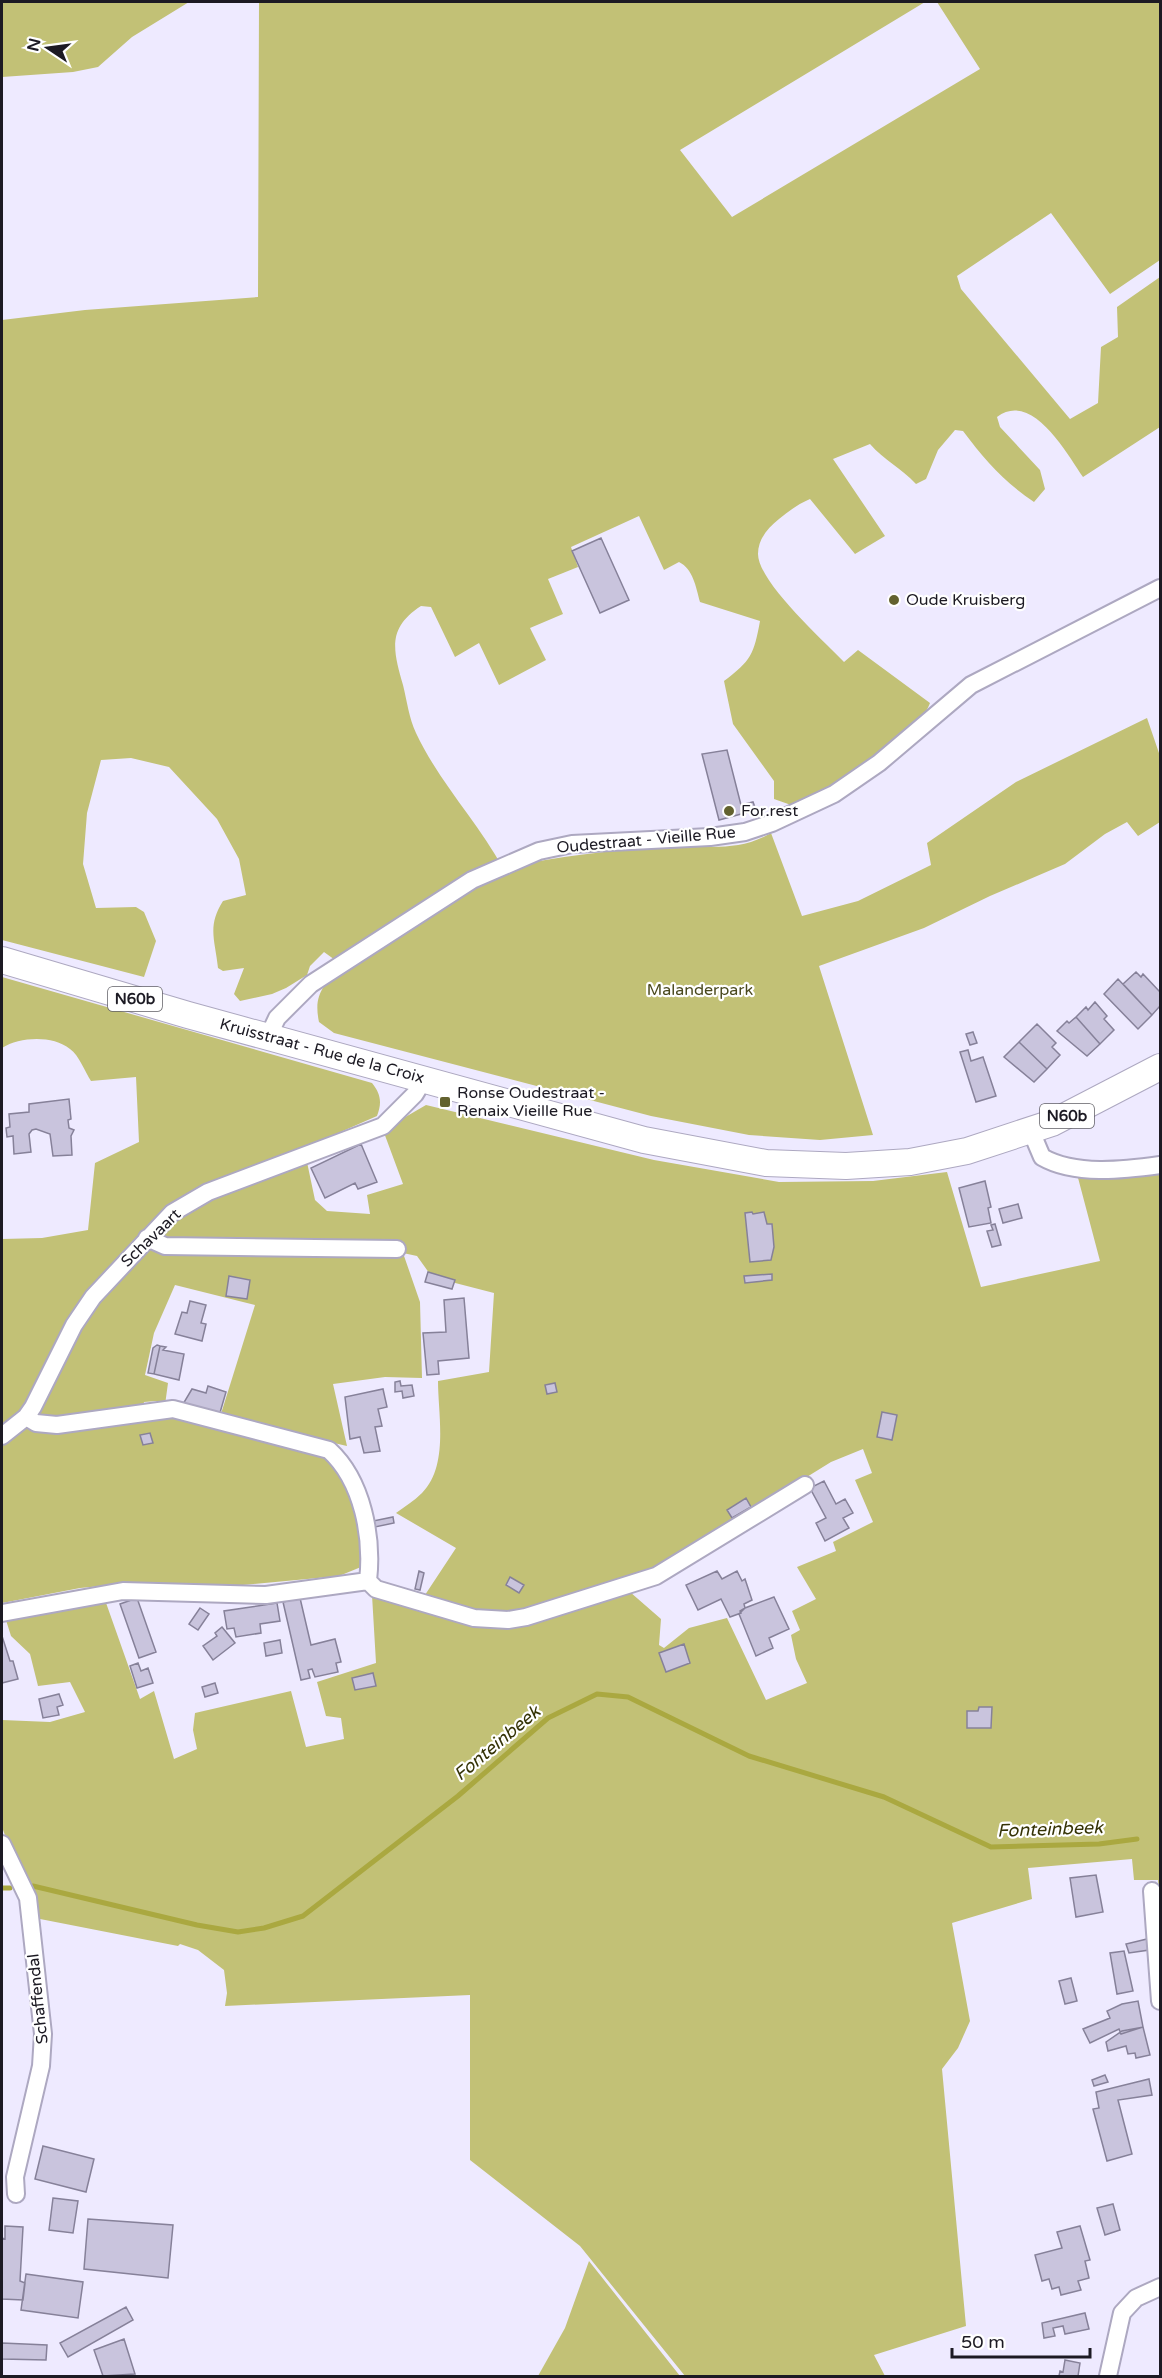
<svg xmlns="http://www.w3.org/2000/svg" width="1162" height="2378" viewBox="0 0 1162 2378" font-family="'Varela Round',sans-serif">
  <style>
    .green { fill: #c2c176 }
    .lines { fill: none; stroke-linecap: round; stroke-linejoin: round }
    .stream { stroke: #aaa840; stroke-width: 5 }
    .building { fill: #c9c4dd; stroke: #868199; stroke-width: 1.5 }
    .street-casing { stroke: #ada8c1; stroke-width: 20 }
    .primary-casing { stroke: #ada8c1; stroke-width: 28 }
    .street { stroke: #fff; stroke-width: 16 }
    .primary { stroke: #fff; stroke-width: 26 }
    .poi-dot { fill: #63622f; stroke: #fff; stroke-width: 2 }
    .labels { text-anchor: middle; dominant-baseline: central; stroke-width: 4.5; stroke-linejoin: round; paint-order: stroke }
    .shield { fill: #fff; stroke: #605f65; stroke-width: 1.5 }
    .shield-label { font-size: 15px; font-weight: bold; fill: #1c1a23 }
    .poi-label { font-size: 16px; fill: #1c1a23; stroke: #fff; text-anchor: start }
    .street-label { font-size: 16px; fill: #1c1a23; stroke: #fff }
    .park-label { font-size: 16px; fill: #4a491e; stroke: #fff }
    .water-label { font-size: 18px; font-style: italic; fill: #353306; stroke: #fff }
  </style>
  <rect width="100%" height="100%" fill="#eeeaff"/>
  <path class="green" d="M2 2H189L132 37 98 67 73 72 2 77Z
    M259 2H925L680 150 732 217 980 69 937 2H1160V260L1110 294 1051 213 957 276 961 289 1070 419 1098 403 1101 347 1118 337 1117 307 1160 277V427L1083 477C1067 454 1032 390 997 417L1000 427 1040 470 1045 489 1034 502C1004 482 984 459 963 431L955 430 938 450 926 479 916 484C901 468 884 460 870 444L833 459 885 536 855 554 810 499C798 504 789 511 779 519 768 528 758 539 758 554 758 582 824 641 844 662L858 650 930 703C914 745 831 787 791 805L774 799V781L733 724 724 681C751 661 754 654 760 621L700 602C696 587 693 569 679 562L664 570 639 516 571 547 578 567 548 579 563 614 530 628 546 660 499 685 479 643 455 657 431 607 421 606C387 628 393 650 403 685 407 701 409 718 416 733 439 782 477 821 503 868 555 857 606 851 658 847 700 843 733 855 771 833L802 916 858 901 931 865 927 843 1016 782 1147 718 1160 756V822L1138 836 1127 822 1105 834 1065 864 990 896 924 928 819 966 873 1135 820 1140 749 1135 651 1116 334 1033 319 1022C313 994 324 985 342 965L324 952 310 966 307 975 286 988 272 994 240 1001 234 994 244 968 223 971 218 968C215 940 207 926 223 901L246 895 239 859 217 819 169 767 131 758 101 760 87 813 83 864 96 908 136 907 144 912 156 941 144 977 2 940V320L85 310 258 297Z
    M2 977 372 1083C381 1094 382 1103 377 1116L304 1148 315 1200 327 1211 370 1214 367 1195 403 1184 383 1130 426 1105 654 1160 779 1182 873 1181 947 1172 981 1287 1100 1261 1077 1174 1160 1171V1911L1158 1880H1134L1132 1859 1028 1868 1032 1899 952 1923 970 2021 958 2048 942 2069 966 2326 874 2355 885 2376H685L580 2246 470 2160V1995L225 2006 227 1993 224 1970 198 1950 180 1944 178 1946 35 1918 2 1827V1720L50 1722 85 1712 70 1682 38 1686 30 1654 11 1636 5 1617 105 1600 140 1699 154 1691 174 1759 197 1749 193 1730 195 1713 291 1691 306 1747 344 1739 341 1718 326 1716 317 1682 376 1663 372 1595 480 1623 630 1592 661 1619 659 1645 664 1648 689 1628 727 1618 766 1700 807 1683 796 1659 791 1635 800 1630 792 1611 816 1599 797 1567 836 1551 833 1542 873 1522 855 1480 872 1473 863 1449 831 1462 658 1569 501 1616 423 1598 456 1548 396 1513C404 1507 414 1501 422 1493 449 1466 438 1415 438 1381L489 1372 494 1293 432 1277 417 1256 403 1253 420 1302 422 1378 385 1377 333 1384 347 1446 220 1417 255 1305 175 1285 154 1333 145 1375 168 1383 165 1405 156 1401 144 1402 141 1417 163 1415 328 1456 353 1494 366 1558 361 1567 339 1576 232 1586 123 1584 80 1588 2 1603V1239L42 1238 88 1230 95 1163 139 1142 136 1077 91 1081C85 1072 79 1055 70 1049 52 1035 20 1037 2 1048Z
    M589 2261 680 2376H538L565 2328Z"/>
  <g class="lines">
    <path class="stream" d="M33 1886 197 1925 238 1932 264 1928 303 1916 458 1796 548 1718 597 1694 628 1697 749 1756 884 1797 991 1847 1099 1844 1137 1839
      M2 1888H10"/>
  </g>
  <path class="building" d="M601 538 629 600 600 613 572 551Z
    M727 750 741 805 753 802 756 810 719 820 702 754Z
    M1136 972 1141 977 1143 974 1160 992V1006L1152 1015 1123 984Z
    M1118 979 1152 1015 1138 1029 1104 994Z
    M1095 1002 1107 1016 1104 1019 1114 1030 1100 1044 1076 1017 1086 1007 1088 1010Z
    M1076 1017 1100 1044 1087 1056 1057 1031 1067 1021 1069 1023Z
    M1037 1024 1056 1043 1052 1047 1060 1055 1047 1069 1019 1042Z
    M973 1032 977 1043 970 1045 966 1034Z
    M1019 1042 1047 1069 1034 1082 1004 1057Z
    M968 1050 971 1061 983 1057 996 1096 976 1102 960 1052Z
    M69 1099 71 1119 68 1120 69 1128 74 1130 71 1136 72 1155 53 1156 50 1134 36 1129 32 1130 29 1134 31 1152 14 1154 13 1136 7 1137 6 1128 10 1127 9 1114 29 1112V1104Z
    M361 1144 377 1182 358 1189 355 1183 325 1198 311 1168Z
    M985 1181 991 1207 988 1208 991 1223 969 1227 959 1188Z
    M1018 1204 1022 1218 1003 1223 999 1209Z
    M752 1212 753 1214 764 1212 767 1224H772L774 1247 771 1260 750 1262 745 1213Z
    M995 1224 1001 1245 992 1247 987 1231 993 1230 991 1225Z
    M428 1272 455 1280 452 1289 425 1282Z
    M772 1274V1280L745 1283 744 1276Z
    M229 1276 250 1280 247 1299 226 1296Z
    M464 1298 469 1358 438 1361 439 1374 427 1375 423 1333 446 1332 444 1300Z
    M190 1301 206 1305 201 1323 206 1324 202 1341 175 1334 182 1312 187 1313Z
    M157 1345 160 1346 154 1374 148 1373 153 1348Z
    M160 1346 166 1347 163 1350 184 1354 179 1380 154 1374Z
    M400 1381 401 1386 412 1385 414 1396 403 1398 402 1391 395 1392V1382Z
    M555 1383 557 1392 547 1394 545 1385Z
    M208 1386 226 1392 219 1416 183 1404 192 1389 206 1393Z
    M383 1389 387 1407 378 1409 382 1426 375 1427 380 1451 364 1453 360 1437 350 1439 345 1397Z
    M882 1412 897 1415 892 1440 877 1437Z
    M150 1433 153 1443 143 1445 140 1435Z
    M824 1481 836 1504 845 1499 853 1513 843 1518 849 1528 825 1541 816 1523 826 1518 810 1488Z
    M746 1498 751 1507 732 1518 727 1510Z
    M393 1517 394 1523 375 1527 373 1521Z
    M419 1571 424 1573 420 1590 415 1589Z
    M717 1571 722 1579 737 1571 742 1581 745 1579 752 1600 744 1604 745 1608 740 1611 741 1613 730 1617 721 1599 698 1610 686 1585Z
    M510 1577 524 1585 519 1593 506 1585Z
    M774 1597 789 1629 769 1638 773 1648 756 1656 739 1614 745 1608Z
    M137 1598 156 1652 139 1658 120 1604Z
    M300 1598 311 1645 335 1639 341 1662 336 1663 338 1672 315 1677 312 1669 308 1670 310 1678 301 1680 283 1602Z
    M277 1603 280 1621 260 1624 261 1633 236 1637 234 1628 227 1629 224 1611Z
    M200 1608 209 1614 198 1630 189 1624Z
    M222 1627 235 1643 213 1660 203 1646 217 1636 215 1633Z
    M2 1636 10 1661H13L18 1679 2 1683Z
    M280 1640 282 1653 266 1656 264 1643Z
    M684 1644 690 1663 666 1672 659 1653Z
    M138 1663 141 1671 148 1668 153 1683 137 1688 130 1666Z
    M373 1673 376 1686 355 1690 352 1678Z
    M215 1683 218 1693 205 1697 202 1687Z
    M59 1694 63 1705 57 1707 59 1715 43 1718 39 1699Z
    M979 1707H992L991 1728H967V1711H978Z
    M1096 1875 1103 1912 1076 1917 1070 1878Z
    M1147 1939 1149 1950 1129 1953 1126 1944Z
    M1124 1951 1133 1991 1117 1994 1110 1953Z
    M1071 1978 1077 2001 1065 2004 1059 1981Z
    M1138 2001 1143 2027 1121 2034 1119 2029 1090 2043 1083 2029 1110 2018 1107 2011 1122 2004Z
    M1143 2027 1150 2055 1136 2058 1135 2053 1128 2054 1126 2046 1108 2051 1106 2042 1122 2031Z
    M1105 2075 1108 2082 1094 2086 1092 2080Z
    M1149 2079 1152 2095 1118 2100 1132 2154 1107 2161 1093 2109 1099 2108 1096 2092Z
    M43 2146 94 2159 86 2192 35 2179Z
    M53 2198 78 2201 73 2233 49 2230Z
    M1113 2204 1120 2230 1105 2235 1097 2208Z
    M88 2219 173 2225 168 2278 84 2269Z
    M5 2226 23 2227 20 2281 25 2283 23 2300 2 2299V2238L5 2239Z
    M1080 2226 1090 2260 1085 2261 1089 2278 1078 2281 1081 2290 1061 2295 1059 2287 1052 2289 1049 2279 1042 2281 1035 2255 1062 2248 1057 2232Z
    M26 2274 83 2282 78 2318 21 2310Z
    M126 2307 133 2320 68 2357 60 2343Z
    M1085 2313 1089 2329 1065 2334 1063 2326 1053 2328 1055 2336 1044 2338 1042 2323Z
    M124 2339 135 2374 103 2376 94 2350Z
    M2 2343 47 2345 46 2360 2 2359Z
    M1065 2360 1080 2363 1078 2376H1050H1059L1060 2371 1063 2372Z"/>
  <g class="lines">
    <g class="street-casing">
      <path id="street" d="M269 1035 277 1018 311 984 472 880 539 851 572 844 710 837 745 832 772 823 834 794 879 763 971 685 1160 588
        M1031 1131 1042 1157C1075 1176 1124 1170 1160 1165
        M147 1238 165 1246 397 1249
        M26 1417 36 1423 57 1425 173 1409 329 1450C363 1481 373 1538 368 1581
        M2 1436 26 1417 33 1407 74 1325 93 1297 172 1213 208 1192 383 1126 415 1094 424 1079
        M2 1613 123 1591 266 1595 368 1581 376 1589 474 1618 508 1620 526 1617 656 1576 805 1485
        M2 1844 28 1898 43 2034 41 2066 15 2177 16 2194
        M1152 1891 1160 2001
        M1108 2376 1122 2313 1136 2298 1160 2287"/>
    </g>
    <g class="primary-casing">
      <path id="primary" d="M2 960 188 1015 644 1140 766 1163 846 1166 910 1162 967 1151 1052 1123 1160 1067"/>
    </g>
    <use href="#street" class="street"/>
    <use href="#primary" class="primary"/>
  </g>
  <g class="poi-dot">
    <circle cx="894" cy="600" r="6"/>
    <circle cx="729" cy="811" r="6"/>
    <rect x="439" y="1096" width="12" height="12" rx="3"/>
  </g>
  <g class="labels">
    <g class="shield">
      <rect x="108" y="987" width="54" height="24" rx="4.5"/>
      <rect x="1040" y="1104" width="54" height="24" rx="4.5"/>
    </g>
    <g class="shield-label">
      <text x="135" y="999">N60b</text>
      <text x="1067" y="1116">N60b</text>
    </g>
    <g class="poi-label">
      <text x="906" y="600">Oude Kruisberg</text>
      <text x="741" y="811">For.rest</text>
      <text x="457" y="1093">Ronse Oudestraat -<tspan x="457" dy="18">Renaix Vieille Rue</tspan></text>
    </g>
    <g class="street-label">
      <text transform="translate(646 840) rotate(-5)">Oudestraat - Vieille Rue</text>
      <text transform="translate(322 1051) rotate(15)">Kruisstraat - Rue de la Croix</text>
      <text transform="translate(151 1238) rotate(-44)">Schavaart</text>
      <text transform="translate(38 1999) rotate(-96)">Schaffendal</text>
    </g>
    <g class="park-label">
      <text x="700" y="990">Malanderpark</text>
    </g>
    <g class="water-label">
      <text transform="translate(497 1743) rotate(-40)">Fonteinbeek</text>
      <text transform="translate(1050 1829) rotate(-2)">Fonteinbeek</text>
    </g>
  </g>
  <rect width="1162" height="2378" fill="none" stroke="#1c1a23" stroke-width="6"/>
  <g transform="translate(48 48) rotate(283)" stroke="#ffffff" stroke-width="4.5" paint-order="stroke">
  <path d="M0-4.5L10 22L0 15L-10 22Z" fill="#1c1a23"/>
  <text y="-9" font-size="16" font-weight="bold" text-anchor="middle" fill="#1c1a23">N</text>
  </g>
  <path d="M952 2348v9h138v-9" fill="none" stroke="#1c1a23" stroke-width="3"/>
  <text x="961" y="2348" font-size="18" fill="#1c1a23" stroke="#ffffff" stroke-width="4.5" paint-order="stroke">50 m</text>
</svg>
